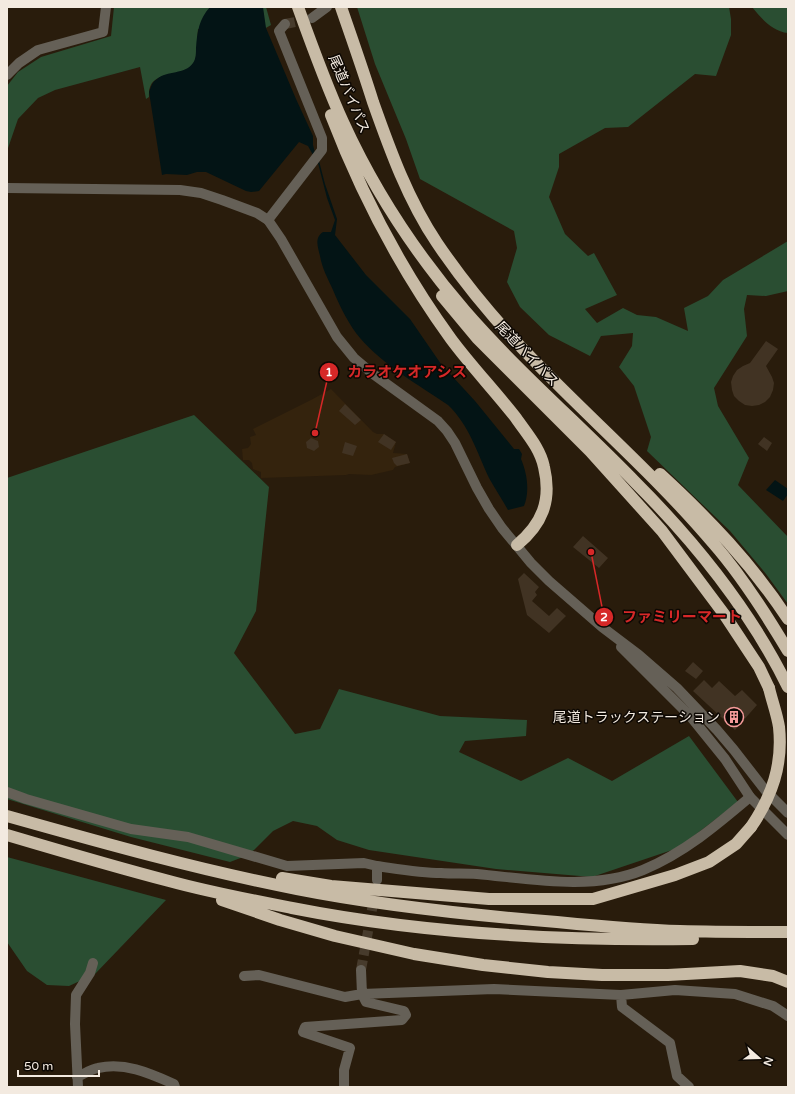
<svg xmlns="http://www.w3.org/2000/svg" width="795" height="1094" viewBox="0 0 795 1094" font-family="'Varela Round','Noto Sans JP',sans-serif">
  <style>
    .built { fill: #34230d }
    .forest { fill: #2a4e32 }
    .water { fill: #031415 }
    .building { fill: #413323 }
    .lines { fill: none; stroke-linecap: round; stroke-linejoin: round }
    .minor-tunnel { stroke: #473b2c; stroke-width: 10; stroke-dasharray: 10 5; stroke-linecap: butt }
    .minor { stroke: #656057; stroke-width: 10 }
    .tertiary { stroke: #656057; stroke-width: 10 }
    .motorway { stroke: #c8bba6; stroke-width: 12 }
    .motorway-bridge { stroke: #c8bba6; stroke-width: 12 }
    .labels { text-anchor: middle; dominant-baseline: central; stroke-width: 3; stroke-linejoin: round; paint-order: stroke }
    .street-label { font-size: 14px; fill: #f3eae0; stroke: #0d0803 }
    .poi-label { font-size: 14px; fill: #f3eae0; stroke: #0d0803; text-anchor: end }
    .leader { fill: none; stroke: #d62828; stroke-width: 1.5 }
    .callout-dot { fill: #d62828; stroke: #0d0803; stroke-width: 1.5 }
    .mark-label { font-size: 12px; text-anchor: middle; font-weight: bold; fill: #fff }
    .callout-label { font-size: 15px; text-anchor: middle; font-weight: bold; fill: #d62828; stroke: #0d0803; stroke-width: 3; stroke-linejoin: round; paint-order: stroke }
  </style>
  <rect width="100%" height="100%" fill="#291c0c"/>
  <path class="built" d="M331 389 373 432 377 434H384L396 442 393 453 407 454 410 463 395 467 393 470 371 475 349 474 346 475 261 478V472L253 469 252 463 249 460H243L242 449 248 448 251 444 250 437 256 435 253 429 311 400Z"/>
  <path class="forest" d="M114 7H266L271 25 264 29H198C197 37 198 56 194 63 182 80 147 67 149 97L146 99 140 67 55 90 38 98 18 119 7 151V86L18 72 41 57 111 36Z
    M357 7H729L731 19V35L716 76 695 74 628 127 605 128 559 154V167L549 197 565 234 588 256 594 253 617 295 585 309 597 323 623 308 637 315 656 317 688 331 684 308 708 296 723 280 788 241V291L766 296 747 295 744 309 747 336 714 388 718 406 749 458 738 485 788 537V604L766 574 730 531 647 451 651 437 634 386 619 367 632 346 633 333 601 336 590 356 549 335 520 307 507 282 517 248 514 231 420 179 406 139 375 64Z
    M752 7H788V33C772 31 762 19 752 7Z
    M194 415 269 487 256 611 234 653 295 734 320 729 339 689 440 716 527 720 526 736 465 741 459 752 521 781 568 758 612 781 689 736 738 802 678 848 592 877 496 869 369 850 337 840 317 826 293 821 273 831 254 850 243 857 230 862 131 837 7 799V478Z
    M7 857 166 900 95 974 69 986 47 985 27 971 7 942Z"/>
  <path class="water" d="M210 7H263L266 28 296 99 313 136V145L315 153 313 155 308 146 299 142 259 191 251 192 246 191 206 172H197L187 175 166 174 162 175 149 92C151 87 152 82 157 79 167 70 185 75 193 63 196 59 196 53 196 48 197 32 199 19 210 7Z
    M319 161 325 184 337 219 335 235 366 275 410 319 441 364 475 401 514 449H519L522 454 521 459C527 473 530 491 524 506L508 510C502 499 495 489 489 478 477 452 469 425 448 405 419 385 383 365 360 338 349 325 340 307 333 290 328 279 322 268 320 256 318 247 314 238 323 232H331L335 220 327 198 318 163Z
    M775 480 788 489V494L783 501 766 490Z"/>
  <path class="building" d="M766 341 778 349 766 366 772 377 774 383 773 390 770 397 765 402 759 405 752 406 745 405 739 401 734 396 732 390 731 382 733 376 737 370 743 366 750 363Z
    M345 404 361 420 355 425 339 411Z
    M384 434 396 442 391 450 378 442Z
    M764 437 772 443 767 451 758 444Z
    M311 438 318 441 319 447 314 451 307 448 306 442Z
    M345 442 357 446 353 456 342 453Z
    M407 454 410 463 397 466 394 463 392 458Z
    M583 536 608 558 599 568 573 547Z
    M524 573 539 587 535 592 537 595 532 601 549 616 557 608 566 616 549 633 527 615 518 579Z
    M693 662 703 671 696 679 685 671Z
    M704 680 712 688 719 681 735 696 742 690 757 705 735 730 693 691Z"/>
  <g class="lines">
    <path class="minor-tunnel" d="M285 24 310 19
      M361 970 377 882"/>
    <path class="minor" d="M312 18 327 7
      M7 75 19 63 38 50 103 32 106 7
      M268 220 322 150V138L279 31 285 24
      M7 792 26 799 131 829 188 837 287 866 364 863 377 866
      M377 880V866C398 869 420 873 441 873 453 874 465 873 477 874 531 879 591 891 643 870 684 853 717 825 750 797
      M361 970 362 994 494 989 621 995 675 990 735 994 773 1006 788 1016
      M244 976 259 975 345 997 362 994 366 1002 404 1011 406 1015 402 1020 305 1027 303 1032 350 1048 344 1070V1087
      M621 995 622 1007 670 1043 677 1076 689 1087
      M77 1077C84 1074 91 1069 98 1068 125 1062 149 1073 174 1084L175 1087
      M78 1087 75 1024 76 995 90 973 93 963"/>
    <path class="tertiary" d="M7 188 180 190 201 193 222 200 257 213 268 220 281 239 337 337 354 358 373 374 438 421 447 431 455 443 477 488 489 509 502 528 531 563 549 581 602 627 639 655 677 688 717 730 734 750 765 790 788 813
      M621 647 691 717 725 759 750 797 788 835"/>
    <path class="motorway" d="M298 7C312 46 326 85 343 122 374 190 416 254 465 311 518 372 580 425 636 483 696 543 750 610 788 687
      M341 7C352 39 363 70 373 102 390 150 408 200 437 243 462 280 490 314 520 346 583 413 654 473 713 543 742 576 766 614 788 651
      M331 115C361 193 401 270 451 339 471 366 495 391 516 418 527 434 540 448 544 467 552 501 542 524 517 545
      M442 296 477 338 590 451 662 531 724 614 759 667 769 688
      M660 474C709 519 751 563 788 619
      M7 816C103 843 199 870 297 889 383 906 470 915 557 922 598 926 639 930 680 931 716 932 752 932 788 932
      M7 835C61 851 115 867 169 881 209 892 251 900 292 908 424 934 559 941 693 939
      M282 878 331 886 489 899H593L675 875 709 862 736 844 751 827
      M222 900 280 920 335 936 414 954 483 965 548 972 602 975H668L740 971 773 976 788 982"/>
    <path class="motorway-bridge" d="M751 827C772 796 783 765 779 727 777 714 772 701 769 688"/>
  </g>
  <defs>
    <g id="building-ring" transform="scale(1)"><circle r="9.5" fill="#0d0803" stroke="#f59b9a" stroke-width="1.5"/><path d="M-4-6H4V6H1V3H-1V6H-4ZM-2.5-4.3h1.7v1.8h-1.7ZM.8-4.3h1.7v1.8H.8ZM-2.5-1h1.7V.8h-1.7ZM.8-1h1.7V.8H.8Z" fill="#f59b9a"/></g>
  </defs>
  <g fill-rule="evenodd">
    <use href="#building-ring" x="734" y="717"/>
  </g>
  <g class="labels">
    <g class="street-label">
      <text transform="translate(349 94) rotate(67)">尾道バイパス</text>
      <text transform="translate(527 354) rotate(46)">尾道バイパス</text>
    </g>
    <g class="poi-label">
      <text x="720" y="717">尾道トラックステーション</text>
    </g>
  </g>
  <path class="leader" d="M315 433L329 372M591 552L604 617"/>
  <g class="callout-dot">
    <circle cx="315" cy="433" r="4"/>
    <circle cx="591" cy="552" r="4"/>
    <circle cx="329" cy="372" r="10"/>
    <circle cx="604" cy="617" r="10"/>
  </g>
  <g class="mark-label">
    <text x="329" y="376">1</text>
    <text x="604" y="621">2</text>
  </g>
  <g class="callout-label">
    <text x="407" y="377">カラオケオアシス</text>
    <text x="682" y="622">ファミリーマート</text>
  </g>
  <rect width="795" height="1094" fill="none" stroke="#f3eae0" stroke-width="16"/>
  <g transform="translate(759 1058) rotate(110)" stroke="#0d0803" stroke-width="3" paint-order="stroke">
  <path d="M0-3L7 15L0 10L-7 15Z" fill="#f3eae0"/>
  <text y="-6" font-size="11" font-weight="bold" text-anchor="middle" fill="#f3eae0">N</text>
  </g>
  <path d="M18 1070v6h81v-6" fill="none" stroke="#f3eae0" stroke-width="2"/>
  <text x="24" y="1070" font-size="12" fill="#f3eae0" stroke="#0d0803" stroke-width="3" paint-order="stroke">50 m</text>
</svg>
